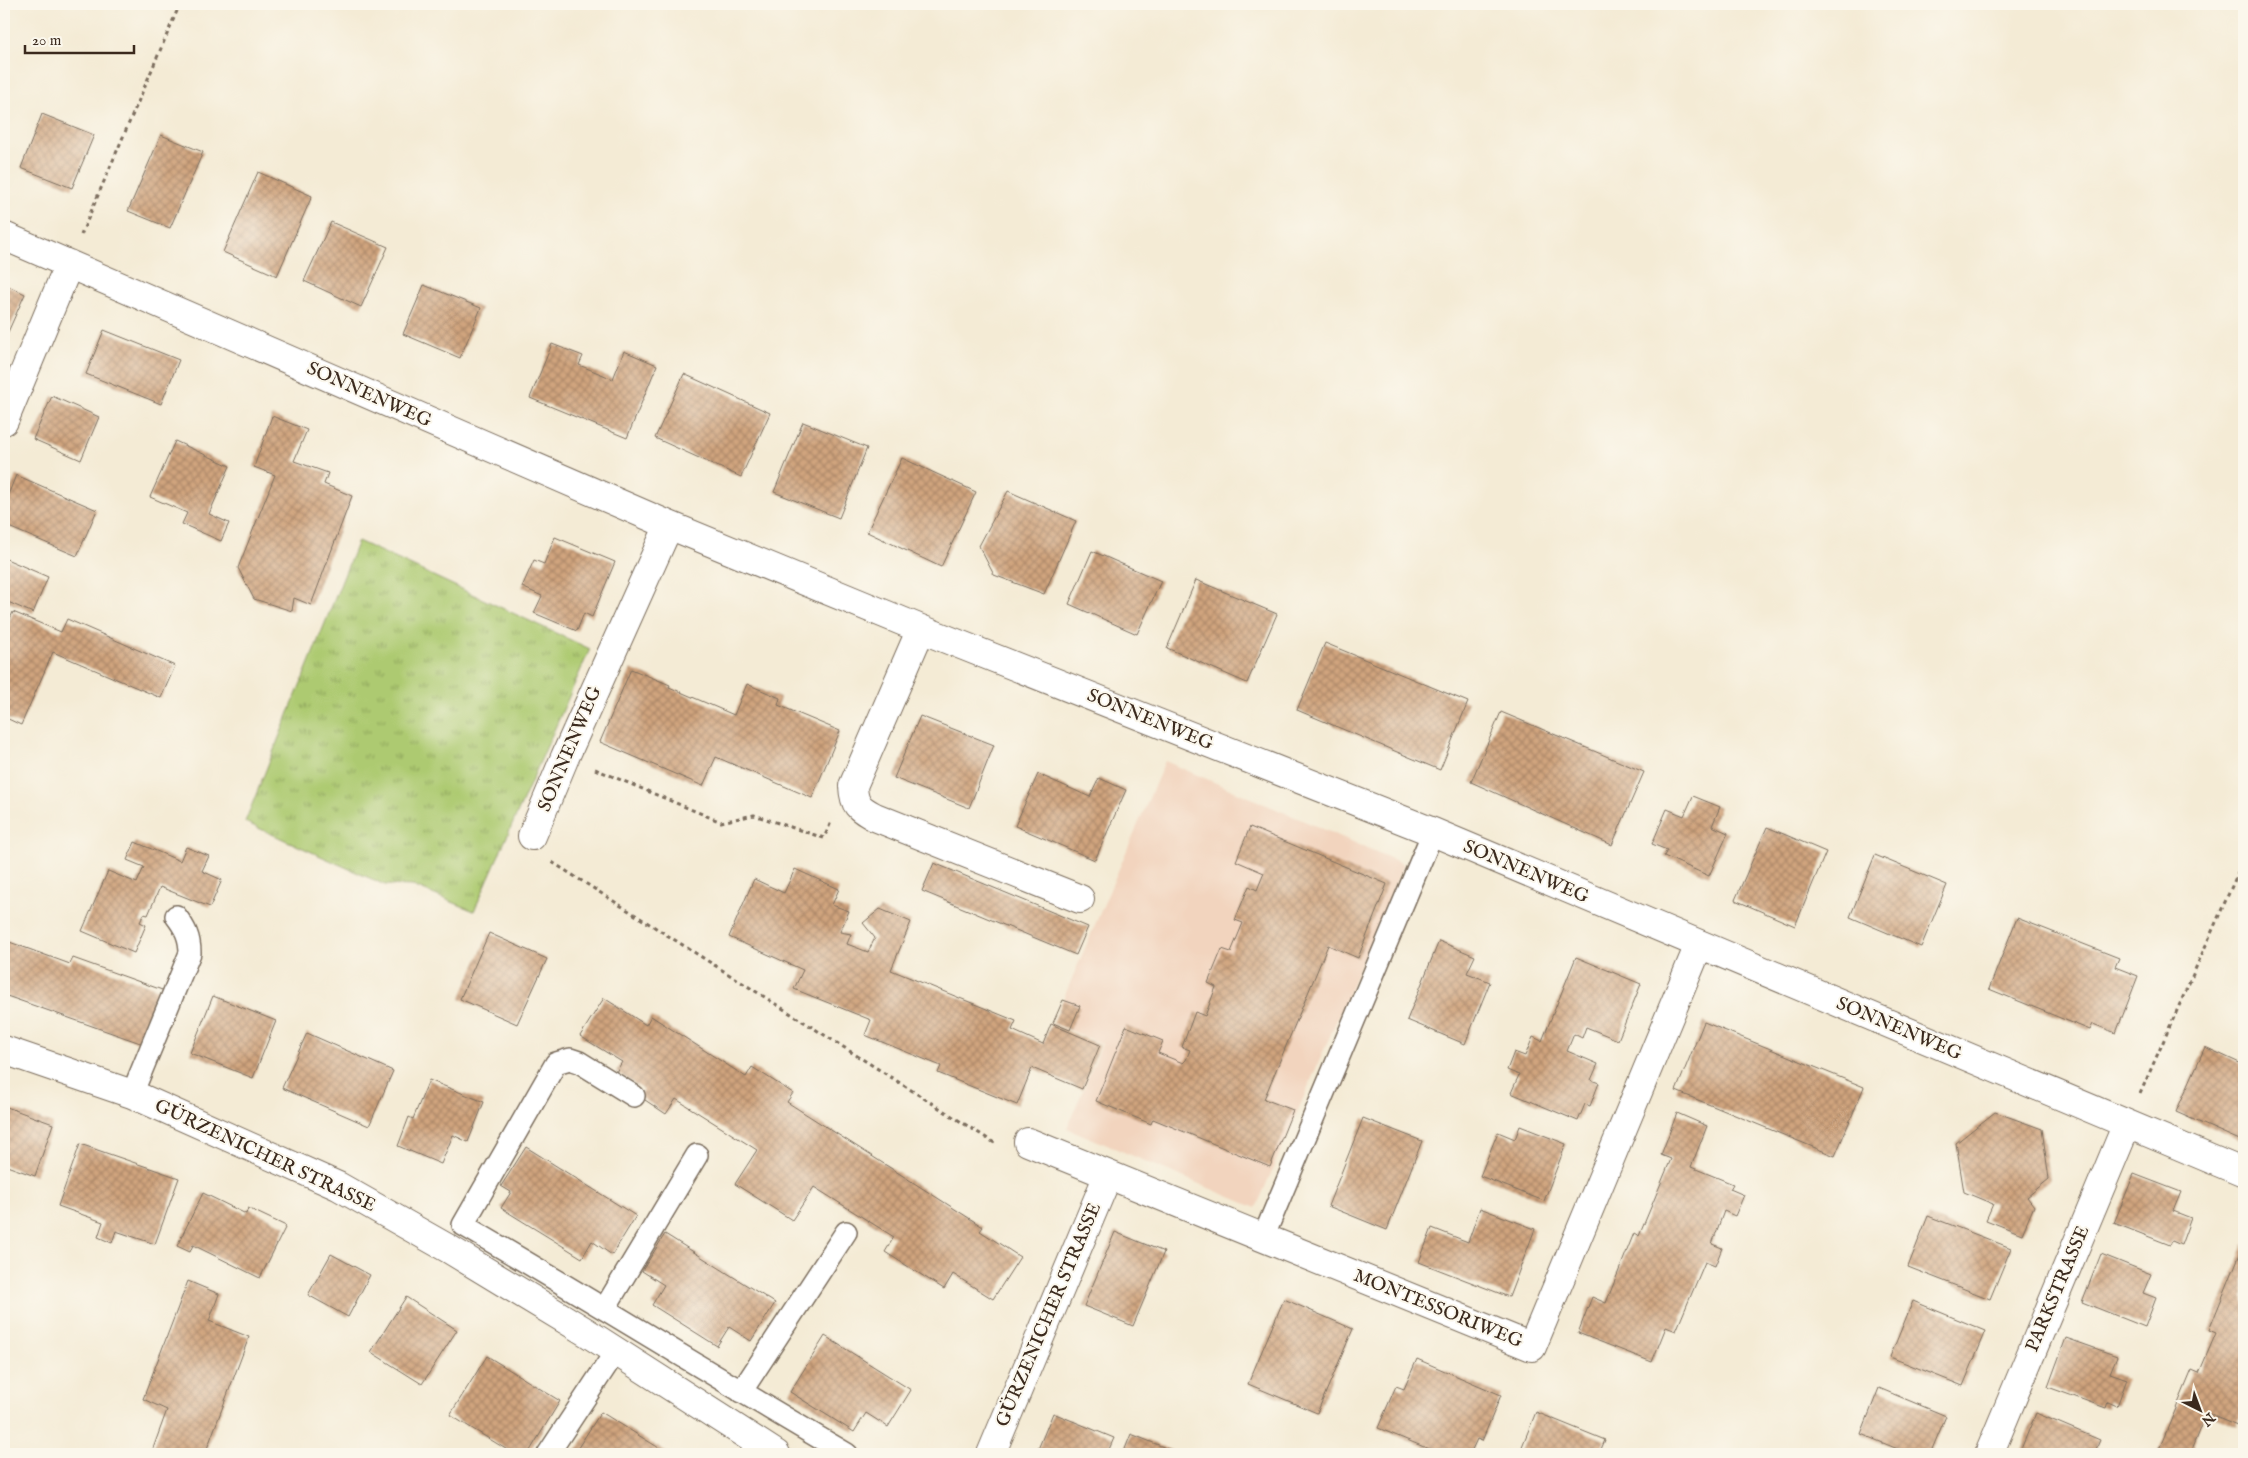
<svg xmlns="http://www.w3.org/2000/svg" width="2248" height="1458" viewBox="0 0 2248 1458" font-family="'IM FELL English',serif">
  <style>
    .built { fill: #f2d4be }
    .grass { fill: url(#grass-tufts); stroke: #747a48 }
    .building { fill: url(#building-cross-hatch) }
    .lines { fill: none; stroke-linecap: round; stroke-linejoin: round }
    .lane-casing { stroke: #7c6e5e; stroke-width: 24 }
    .street-casing { stroke: #7c6e5e; stroke-width: 30 }
    .path { stroke: #7c6e5e; stroke-width: 3; stroke-dasharray: 4 4; stroke-linecap: butt }
    .lane { stroke: #fff; stroke-width: 21 }
    .street { stroke: #fff; stroke-width: 28 }
    .labels { text-anchor: middle; dominant-baseline: central; stroke-width: 4; stroke-linejoin: round; paint-order: stroke }
    .street-label { font-size: 19px; fill: #3b2a1e; stroke: #fbf7ec }
  </style>
  <defs>
    <pattern id="grass-tufts" width="24" height="20" patternUnits="userSpaceOnUse" patternTransform="scale(1.25)"><rect width="24" height="20" fill="#adca71"/><path d="M3 7l-1-3M5 7V3M7 7l1-3M15 17l-1-3M17 17v-4M19 17l1-3" fill="none" stroke="#8ea45c"/></pattern>
    <pattern id="building-cross-hatch" width="8" height="8" patternUnits="userSpaceOnUse" patternTransform="scale(1.25)"><rect width="8" height="8" fill="#d0a47e"/><path d="M0 0l8 8M0 8l8-8" fill="none" stroke="#aa8667"/></pattern>
  </defs>
  <rect width="100%" height="100%" fill="#fbf7ec"/>
  <filter id="ink" filterUnits="userSpaceOnUse"><feTurbulence type="fractalNoise" baseFrequency=".02" numOctaves="2"/><feDisplacementMap in="SourceGraphic" scale="10" xChannelSelector="R" yChannelSelector="G"/><feConvolveMatrix kernelMatrix="1 2 1 2 8 2 1 2 1" color-interpolation-filters="sRGB"/></filter>
  <filter id="wash" filterUnits="userSpaceOnUse"><feTurbulence type="fractalNoise" baseFrequency=".0096" numOctaves="4" result="noise"/><feDisplacementMap in="SourceGraphic" scale="20" xChannelSelector="R" yChannelSelector="G"/><feGaussianBlur stdDeviation="1.12" result="paint"/><feColorMatrix in="noise" values="0 0 0 0 0 0 0 0 0 0 0 0 0 0 0 0 0 1.4 0 .05"/><feComposite in="paint" operator="in"/></filter>
  <g filter="url(#wash)">
    <rect width="100%" height="100%" fill="#f4ebd5"/>
    <path class="built" d="M1165 761 1404 864 1256 1208 1067 1128 1102 1044 1053 1023Z"/>
    <path class="grass" d="M358 541 590 649 474 911 413 886 385 885 245 822Z"/>
    <g id="blocks">
      <path class="building" d="M42 114 94 135 72 188 21 168Z
        M161 135 203 152 170 228 128 211Z
        M258 172 312 196 277 276 223 252Z
        M331 222 388 247 361 307 304 281Z
        M4 284 25 294 4 341Z
        M424 285 481 308 460 358 403 334Z
        M104 330 179 360 161 404 86 374Z
        M552 344 583 356 579 365 613 379 624 351 657 365 627 438 530 398Z
        M684 374 770 413 741 477 655 438Z
        M52 396 99 417 81 460 33 439Z
        M272 416 307 430 294 461 328 473 324 484 352 496 311 605 294 598 292 611 254 599 238 568 275 475 254 467Z
        M803 422 867 448 839 518 774 492Z
        M175 441 230 466 209 514 229 523 221 541 182 524 187 513 150 497Z
        M902 458 976 492 941 567 867 532Z
        M16 475 97 510 77 556 4 525V505Z
        M1008 491 1076 521 1044 594 994 575 979 546Z
        M555 537 615 562 592 617 584 613 577 631 534 613 542 596 522 587 534 560 544 564Z
        M1092 551 1161 581 1137 634 1069 604Z
        M4 558 48 577 33 613 8 602 4 612Z
        M1196 580 1277 614 1247 683 1167 648Z
        M13 612 61 632 67 619 175 666 161 698 53 652 21 725 4 717V632Z
        M1325 643 1468 702 1440 770 1297 710Z
        M631 669 670 685 669 687 734 715 747 684 780 698 778 705 840 731 812 798 716 757 703 786 600 742Z
        M1501 712 1644 772 1612 845 1471 782Z
        M920 716 994 745 969 808 894 778Z
        M1038 774 1090 797 1099 778 1126 790 1095 860 1015 826Z
        M1693 796 1720 807 1712 826 1728 833 1709 876 1664 856 1667 850 1652 844 1667 809 1684 816Z
        M1250 827 1387 884 1358 958 1328 945 1264 1099 1293 1110 1270 1167 1153 1119 1151 1124 1096 1101 1126 1026 1163 1041 1158 1053 1183 1063 1186 1060 1190 1050 1182 1047 1195 1012 1205 1016 1216 987 1208 983 1222 949 1231 952 1243 923 1235 920 1249 886 1257 890 1264 873 1236 861Z
        M1767 827 1826 852 1795 926 1735 900Z
        M135 842 180 861 186 847 209 856 202 871 222 880 210 907 160 887 148 915 144 914 140 922 146 925 134 953 82 931 108 871 137 883 144 867 127 860Z
        M1875 855 1947 885 1921 947 1850 917Z
        M934 863 1088 927 1076 955 922 891Z
        M795 869 839 889 832 905 849 911 840 932 851 934 847 944 868 952 875 938 863 923 880 909 911 922 891 970 1016 1021 1012 1030 1043 1044 1051 1024 1100 1045 1082 1089 1032 1068 1017 1105 938 1073 941 1066 865 1035 871 1020 794 989 803 970 729 937 754 879 784 893Z
        M2017 918 2119 958 2115 967 2138 976 2116 1033 2093 1024 2090 1030 1989 989Z
        M489 933 547 959 517 1024 460 999Z
        M4 940 70 964 73 958 165 991 146 1045 4 995Z
        M1439 941 1475 956 1467 973 1490 982 1465 1044 1407 1020Z
        M1576 957 1641 984 1618 1040 1586 1027 1582 1038 1574 1034 1567 1051 1598 1064 1591 1080 1599 1083 1590 1106 1585 1104 1578 1121 1511 1093 1519 1075 1507 1070 1514 1052 1525 1056 1533 1037 1542 1041Z
        M213 996 276 1021 253 1078 190 1053Z
        M604 998 646 1025 651 1016 746 1077 752 1067 793 1093 787 1102 983 1227 980 1231 1020 1257 993 1299 953 1274 944 1289 885 1252 894 1237 814 1187 792 1220 735 1184 757 1150 676 1099 666 1114 639 1096 643 1089 616 1072 622 1062 580 1036Z
        M1063 1000 1080 1006 1070 1030 1053 1023Z
        M1704 1022 1864 1087 1835 1156 1676 1091Z
        M307 1033 393 1071 369 1126 282 1088Z
        M2205 1047 2244 1065V1142L2176 1112Z
        M429 1080 484 1102 468 1142 453 1135 441 1164 398 1146 409 1117 413 1119Z
        M4 1106 53 1124 35 1176 4 1165Z
        M1995 1112 2042 1129 2049 1179 2027 1197 2034 1206 2022 1234 1986 1220 1993 1204 1964 1192 1956 1143Z
        M1677 1113 1707 1126 1691 1167 1733 1184 1730 1189 1744 1195 1735 1216 1724 1211 1712 1244 1722 1248 1715 1266 1705 1262 1676 1331 1666 1327 1652 1362 1578 1333 1592 1297 1606 1303 1634 1233 1639 1236 1671 1159 1661 1155Z
        M1363 1118 1422 1141 1387 1230 1328 1206Z
        M1520 1126 1566 1144 1544 1201 1480 1176 1498 1132 1515 1139Z
        M80 1144 179 1178 155 1244 116 1231 112 1243 98 1237 103 1222 58 1206Z
        M526 1147 636 1216 612 1255 592 1241 582 1258 501 1208 511 1192 501 1186Z
        M2134 1174 2181 1192 2173 1211 2191 1218 2181 1245 2172 1241 2170 1245 2114 1223Z
        M203 1193 246 1214 248 1208 286 1226 260 1278 193 1245 190 1252 177 1246Z
        M1480 1208 1535 1229 1509 1297 1419 1262 1432 1228 1468 1242Z
        M1928 1216 2011 1248 1990 1299 1908 1267Z
        M1115 1232 1164 1252 1133 1326 1084 1306Z
        M665 1234 775 1303 751 1341 729 1327 717 1346 652 1305 664 1285 642 1271Z
        M2244 1244V1407L2237 1426 2206 1413 2192 1448 2206 1454H2157L2192 1370 2199 1373 2216 1333 2209 1330Z
        M331 1254 370 1275 348 1317 308 1295Z
        M2101 1254 2151 1274 2143 1293 2156 1298 2145 1327 2082 1302Z
        M188 1281 219 1294 209 1321 249 1337 205 1454H151L167 1410 143 1399Z
        M406 1297 457 1330 422 1384 371 1352Z
        M1284 1299 1353 1329 1317 1413 1248 1384Z
        M1913 1301 1986 1331 1963 1386 1890 1357Z
        M825 1336 911 1390 888 1427 866 1413 854 1432 790 1392Z
        M2066 1338 2117 1356 2110 1373 2127 1379 2117 1406 2108 1402 2106 1408 2048 1387Z
        M487 1356 560 1401 528 1454H514L450 1415Z
        M1417 1359 1501 1395 1482 1441 1477 1439 1470 1454H1441L1378 1428 1396 1386 1404 1389Z
        M1879 1388 1946 1416 1930 1454H1910L1861 1434Z
        M601 1412 638 1435 669 1454H574Z
        M1536 1412 1605 1440 1599 1454H1519Z
        M1053 1413 1114 1438 1107 1454H1036Z
        M2036 1413 2100 1440 2094 1454H2019Z
        M1131 1434 1176 1452 1175 1454H1123Z"/>
    </g>
  </g>
  <g filter="url(#ink)">
    <use href="#blocks" fill-opacity="0" stroke="#7c6e5e" stroke-width="1"/>
    <g class="lines">
      <g class="lane-casing">
        <path id="lane" d="M132 1094 190 953C190 937 185 928 176 916
          M634 1096 579 1062 570 1059 556 1063 463 1225C592 1300 718 1379 847 1454
          M1263 1238 1433 832
          M605 1308 697 1155
          M741 1392 846 1232
          M548 1454 616 1351"/>
      </g>
      <g class="street-casing">
        <path id="street" d="M4 236 669 525 921 629 1433 832 2244 1173
          M4 421 69 264
          M921 629 853 786C854 806 859 808 875 817L1080 899
          M532 836 565 757 669 525
          M4 1050 132 1094 338 1186 449 1249 586 1332 776 1454
          M1028 1142 1532 1347 1699 945
          M991 1454 1108 1175
          M1989 1454 2127 1124"/>
      </g>
      <path class="path" d="M81 235 180 4
        M595 769 721 822 754 815 824 838 831 822
        M552 862 996 1144
        M2239 872 2244 873
        M2140 1094 2244 859"/>
      <use href="#lane" class="lane"/>
      <use href="#street" class="street"/>
    </g>
  </g>
  <g class="labels">
    <g class="street-label">
      <text transform="translate(369 395) rotate(24)">SONNENWEG</text>
      <text transform="translate(1150 720) rotate(22)">SONNENWEG</text>
      <text transform="translate(570 749) rotate(-67)">SONNENWEG</text>
      <text transform="translate(1526 872) rotate(23)">SONNENWEG</text>
      <text transform="translate(1899 1029) rotate(23)">SONNENWEG</text>
      <text transform="translate(265 1156) rotate(25)">GÜRZENICHER STRASSE</text>
      <text transform="translate(2058 1289) rotate(-67)">PARKSTRASSE</text>
      <text transform="translate(1438 1309) rotate(22)">MONTESSORIWEG</text>
      <text transform="translate(1049 1315) rotate(-67)">GÜRZENICHER STRASSE</text>
    </g>
  </g>
  <rect width="2248" height="1458" fill="none" stroke="#fbf7ec" stroke-width="20"/>
  <g transform="translate(2200 1410) rotate(138)" stroke="#fbf7ec" stroke-width="4" paint-order="stroke">
  <path d="M0-4L9 19L0 12L-9 19Z" fill="#3b2a1e"/>
  <text y="-8" font-size="14" font-weight="bold" text-anchor="middle" fill="#3b2a1e">N</text>
  </g>
  <path d="M25 45v8h109v-8" fill="none" stroke="#3b2a1e" stroke-width="2.5"/>
  <text x="32" y="45" font-size="15" fill="#3b2a1e" stroke="#fbf7ec" stroke-width="4" paint-order="stroke">20 m</text>
</svg>
